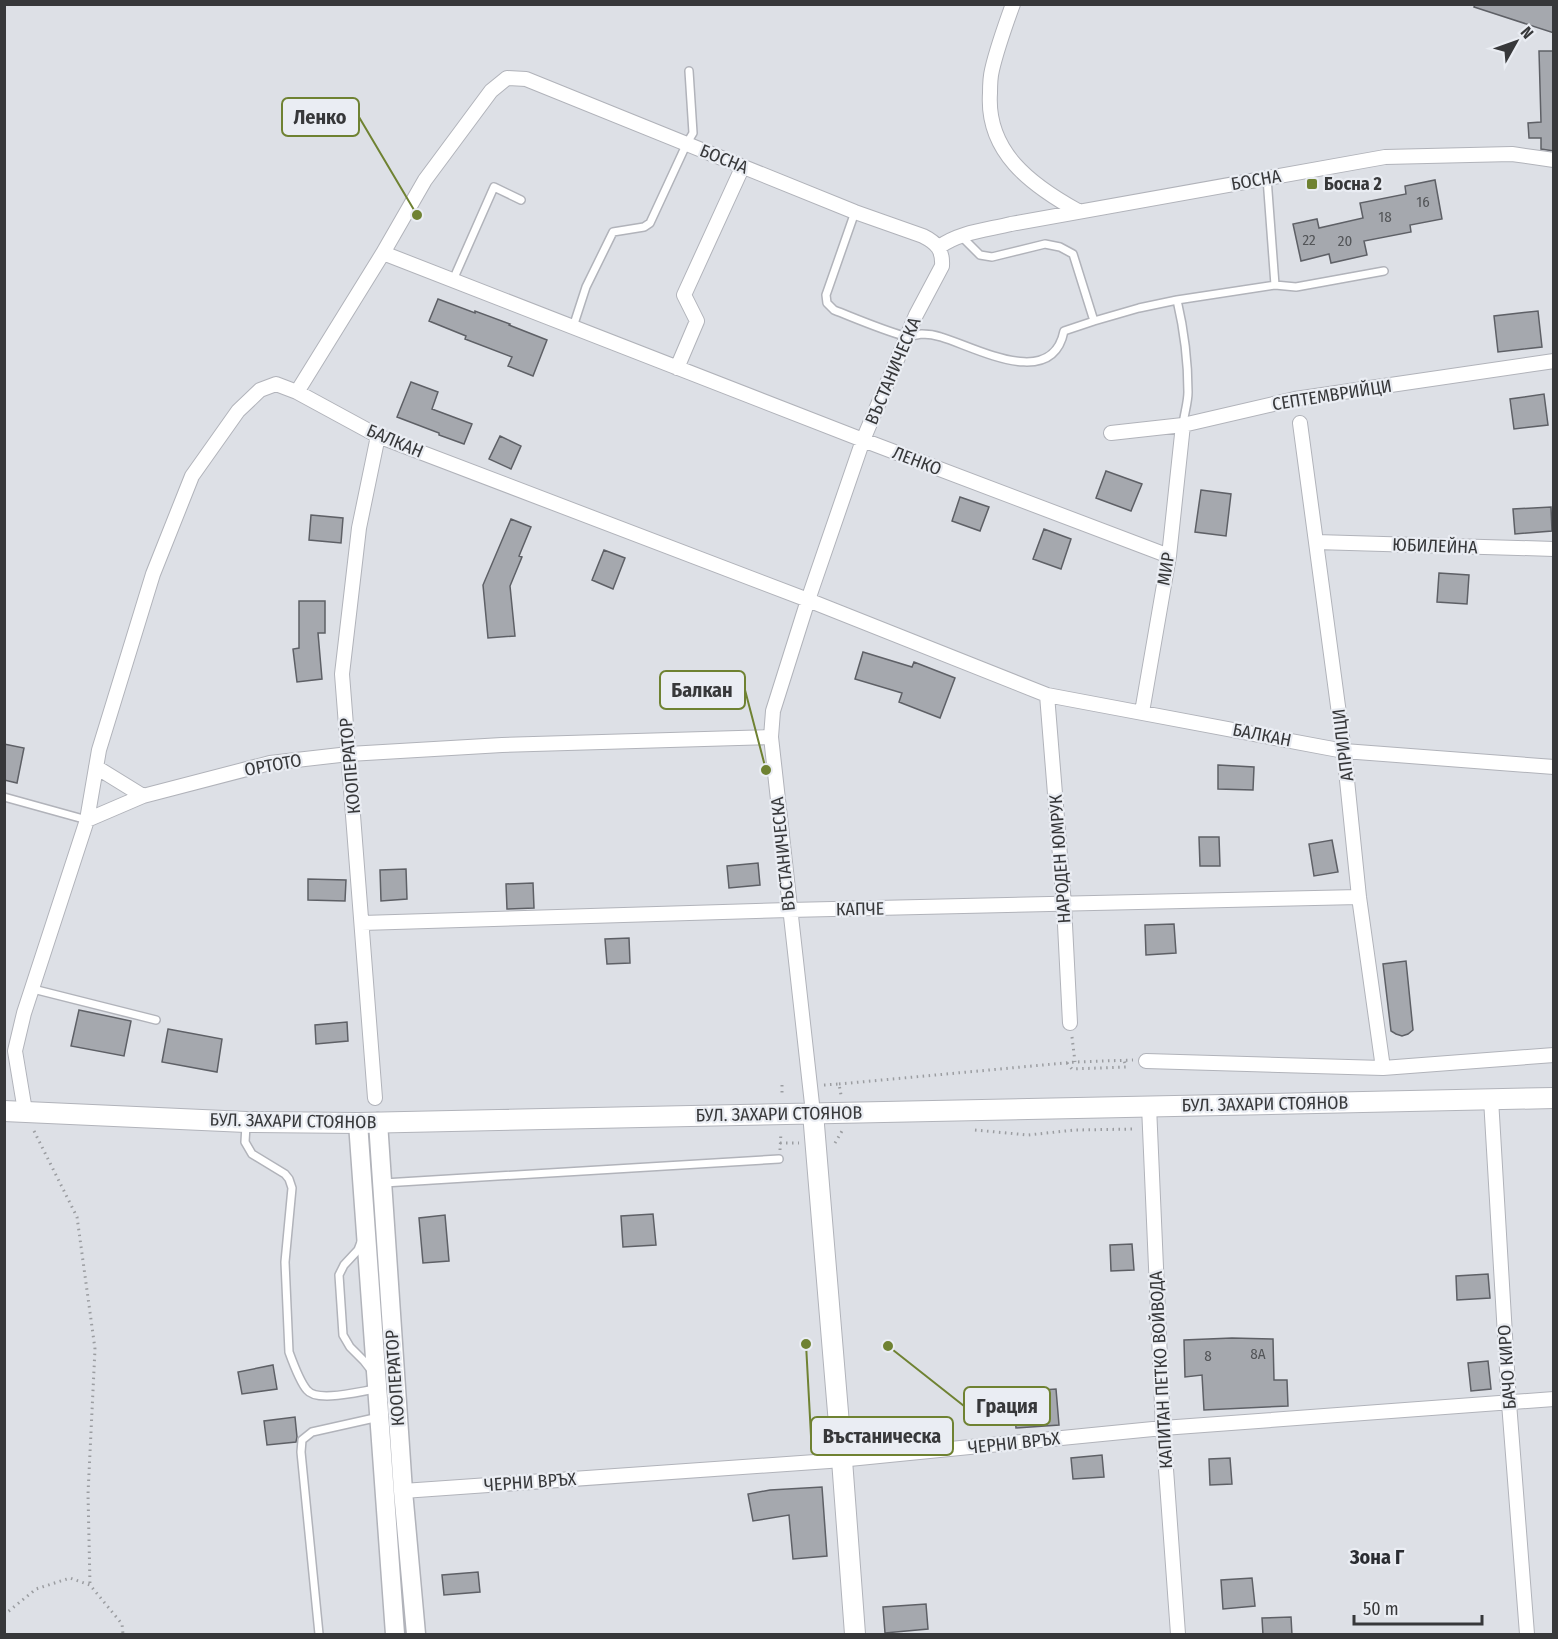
<svg xmlns="http://www.w3.org/2000/svg" width="1558" height="1639" viewBox="0 0 1558 1639" font-family="'Fira Sans Condensed',sans-serif">
  <style>
    .green { fill: #c3d1f2 }
    .building { fill: #a5a8ae; stroke: #5e6066; stroke-width: 1.5 }
    .lines { fill: none; stroke-linecap: round; stroke-linejoin: round }
    .service-casing { stroke: #b1b3ba; stroke-width: 10 }
    .minor-casing { stroke: #b1b3ba; stroke-width: 16 }
    .tertiary-casing { stroke: #b1b3ba; stroke-width: 21 }
    .secondary-casing { stroke: #b1b3ba; stroke-width: 22 }
    .path { stroke: #9b9da1; stroke-width: 3; stroke-dasharray: 1.5 4.5; stroke-linecap: butt }
    .service { stroke: #fff; stroke-width: 7 }
    .minor { stroke: #fff; stroke-width: 14 }
    .tertiary { stroke: #fff; stroke-width: 18 }
    .secondary { stroke: #fff; stroke-width: 20 }
    .poi-dot { fill: #6f8232; stroke: #eaedf3; stroke-width: 2 }
    .labels { text-anchor: middle; dominant-baseline: central; stroke-width: 4.5; stroke-linejoin: round; paint-order: stroke }
    .number-label { font-size: 15px; fill: #525457 }
    .street-label { font-size: 18px; fill: #37383a; stroke: #eaedf3 }
    .poi-label { font-size: 18px; font-weight: bold; fill: #37383a; stroke: #eaedf3; text-anchor: start }
    .neighbourhood-label { font-size: 20px; font-weight: bold; fill: #2a2c31; stroke: #eaedf3 }
    .leader { fill: none; stroke: #6f8232; stroke-width: 2 }
    .callout-dot { fill: #6f8232; stroke: #eaedf3; stroke-width: 2 }
    .callout { fill: #eaedf3; stroke: #6f8232; stroke-width: 2 }
    .callout-label { font-size: 20px; text-anchor: middle; font-weight: bold; fill: #37383a }
  </style>
  <rect width="100%" height="100%" fill="#dde0e6"/>
  <path class="green" d="M371 1163 375 1165 408 1634H402L369 1167Z"/>
  <path class="building" d="M1475 4H1554V33L1474 7Z
    M1539 51H1554V151L1541 149V138H1529L1528 123 1541 122Z
    M1435 180 1442 219 1410 225 1411 232 1364 241 1367 255 1331 263 1329 254 1301 261 1293 224 1317 219 1319 228 1363 218 1360 203 1406 194 1405 186Z
    M438 299 475 313V311L510 324 509 325 547 340 533 376 508 366 512 357 465 339 466 336 429 321Z
    M1538 311 1542 347 1498 352 1494 316Z
    M411 382 438 392 432 409 472 424 464 444 439 435V433L397 417Z
    M1544 394 1548 425 1514 429 1510 399Z
    M500 436 521 446 511 469 489 459Z
    M1106 471 1142 484 1131 511 1096 498Z
    M1201 490 1231 494 1226 536 1195 532Z
    M960 497 989 507 980 531 952 521Z
    M1551 507 1552 531 1515 534 1513 509Z
    M311 515 343 518 341 543 309 540Z
    M511 519 531 527 519 556 522 557 510 586 515 636 488 638 483 585Z
    M1044 529 1071 539 1061 569 1033 559Z
    M604 550 625 558 613 589 592 580Z
    M1439 573 1469 575 1467 604 1437 602Z
    M299 601H325V633H318L322 679 297 682 293 649 299 648Z
    M863 652 912 667 914 662 955 678 940 718 899 702 902 693 855 679Z
    M4 744 24 748 17 783 4 780Z
    M1218 765 1254 767 1253 790 1218 789Z
    M1199 837H1219L1220 866H1200Z
    M1332 840 1338 872 1314 876 1309 844Z
    M758 863 760 885 729 888 727 866Z
    M406 869 407 899 381 901 380 870Z
    M308 879 346 880 345 901 308 900Z
    M533 883 534 908 507 909 506 884Z
    M1174 924 1176 953 1146 955 1145 925Z
    M629 938 630 963 607 964 605 939Z
    M1406 961 1413 1030 1408 1034 1402 1036 1396 1034 1391 1031 1383 964Z
    M79 1010 131 1021 124 1056 71 1046Z
    M347 1022 348 1041 316 1044 315 1025Z
    M168 1029 222 1039 217 1072 162 1062Z
    M653 1214 656 1245 623 1247 621 1216Z
    M445 1215 449 1261 423 1263 419 1218Z
    M1132 1244 1134 1270 1111 1271 1110 1245Z
    M1488 1274 1490 1298 1457 1300 1456 1276Z
    M1232 1338 1273 1339 1274 1380H1287L1288 1406 1204 1410 1202 1375 1185 1377 1184 1340Z
    M1488 1361 1491 1389 1471 1391 1468 1363Z
    M273 1365 277 1389 242 1394 238 1372Z
    M1056 1389 1059 1425 1016 1428 1013 1392Z
    M295 1417 297 1437 296 1442 267 1445 264 1421Z
    M1102 1455 1104 1477 1073 1479 1071 1458Z
    M1230 1458 1232 1484 1210 1485 1209 1459Z
    M822 1487 827 1556 793 1559 789 1515 753 1521 748 1494 770 1490Z
    M478 1572 480 1592 444 1595 442 1575Z
    M1252 1578 1255 1606 1223 1609 1221 1580Z
    M926 1604 928 1629 885 1633 883 1607Z
    M1291 1617 1292 1635H1263L1262 1618Z"/>
  <g class="lines">
    <g class="service-casing">
      <path id="service" d="M1267 178 1275 285
        M855 212 826 295 827 303 834 310C857 319 880 329 904 336 910 337 916 335 922 334 928 334 935 335 941 337 975 347 1052 391 1064 331L1094 321 1073 254 1060 247 1045 244 992 257 980 255 961 236
        M453 280 494 187 521 200
        M1177 300 1275 285 1296 287 1384 271
        M1094 321 1139 308 1177 300C1184 330 1188 361 1188 392 1188 403 1184 414 1183 425
        M573 327 586 287 613 232 644 227 650 223 687 143 693 133 689 71
        M4 797 87 820
        M33 989 156 1020
        M246 1125 245 1142 252 1154 285 1174 289 1179 292 1188 285 1262 289 1352C293 1363 300 1382 307 1390 317 1403 361 1391 376 1389
        M384 1183 779 1159
        M361 1242 358 1250 344 1265 339 1275 343 1335 350 1347 364 1361 371 1370
        M319 1634 301 1452 302 1440 312 1432 379 1417"/>
    </g>
    <g class="minor-casing">
      <path id="minor" d="M1013 4C1005 26 997 48 992 70 990 78 990 86 990 93 986 152 1031 185 1078 211
        M939 247C960 232 987 230 1011 224L1385 157 1512 154 1554 160
        M383 253 425 180 491 91 507 78 526 79 855 212 923 236C937 243 943 250 942 266L916 315 863 440 808 600 773 711 771 737 813 1113
        M677 368 697 321 684 295 743 166
        M297 392 383 253 863 440 1169 556
        M1300 423 1344 751 1359 897 1383 1068
        M1111 433 1183 425 1295 399 1554 361
        M1316 542 1554 549
        M1047 695 1064 905 1070 1023
        M1142 712 1169 556 1183 425
        M96 767 143 796
        M87 820 143 796 270 763 349 754 502 745 771 737
        M362 923 789 910 1359 897
        M1146 1061 1383 1068 1554 1055
        M375 1098 342 674 359 528 378 436
        M1491 1099 1509 1403 1527 1634
        M1149 1106 1163 1428 1178 1634
        M25 1111 15 1051 24 1013 87 820 99 750 153 574 192 476 238 411 260 390 276 384 297 392 378 436 808 600 1047 695 1344 751 1554 767
        M403 1491 829 1461 1163 1428 1554 1399"/>
    </g>
    <g class="tertiary-casing">
      <path id="tertiary" d="M378 1122 403 1491 416 1634
        M358 1123 395 1634"/>
    </g>
    <g class="secondary-casing">
      <path id="secondary" d="M4 1111 246 1122 358 1123 1554 1098
        M813 1113 842 1460 855 1634"/>
    </g>
    <path class="path" d="M1072 1037 1075 1062
      M1067 1063 1072 1069 1126 1067 1124 1060
      M839 1084 1075 1062 1133 1060
      M782 1085V1096
      M824 1085 839 1084 841 1095
      M975 1130 1028 1135 1075 1130 1136 1129
      M34 1131 77 1217 95 1349 88 1494 90 1585
      M780 1143H799
      M835 1143 842 1131
      M780 1150 781 1132
      M4 1615 36 1589 70 1578 90 1585 122 1624 123 1634"/>
    <use href="#service" class="service"/>
    <use href="#minor" class="minor"/>
    <use href="#tertiary" class="tertiary"/>
    <use href="#secondary" class="secondary"/>
  </g>
  <rect class="poi-dot" x="1306" y="178" width="12" height="12" rx="3"/>
  <g class="labels">
    <g class="number-label">
      <text x="1423" y="202">16</text>
      <text x="1385" y="217">18</text>
      <text x="1309" y="240">22</text>
      <text x="1345" y="241">20</text>
      <text x="1258" y="1354">8А</text>
      <text x="1208" y="1356">8</text>
    </g>
    <g class="street-label">
      <text transform="translate(724 159) rotate(22)">БОСНА</text>
      <text transform="translate(1256 180) rotate(-10)">БОСНА</text>
      <text transform="translate(893 371) rotate(-67)">ВЪСТАНИЧЕСКА</text>
      <text transform="translate(1332 395) rotate(-9)">СЕПТЕМВРИЙЦИ</text>
      <text transform="translate(395 441) rotate(23)">БАЛКАН</text>
      <text transform="translate(917 461) rotate(21)">ЛЕНКО</text>
      <text transform="translate(1435 546) rotate(2)">ЮБИЛЕЙНА</text>
      <text transform="translate(1166 569) rotate(-81)">МИР</text>
      <text transform="translate(1262 735) rotate(11)">БАЛКАН</text>
      <text transform="translate(1343 745) rotate(-97)">АПРИЛЦИ</text>
      <text transform="translate(273 765) rotate(-10)">ОРТОТО</text>
      <text transform="translate(350 766) rotate(-95)">КООПЕРАТОР</text>
      <text transform="translate(783 854) rotate(-96)">ВЪСТАНИЧЕСКА</text>
      <text transform="translate(1060 859) rotate(-94)">НАРОДЕН ЮМРУК</text>
      <text transform="translate(860 909) rotate(-1)">КАПЧЕ</text>
      <text transform="translate(1265 1104) rotate(-1)">БУЛ. ЗАХАРИ СТОЯНОВ</text>
      <text transform="translate(779 1114) rotate(-1)">БУЛ. ЗАХАРИ СТОЯНОВ</text>
      <text transform="translate(293 1121) rotate(1)">БУЛ. ЗАХАРИ СТОЯНОВ</text>
      <text transform="translate(1507 1367) rotate(-94)">БАЧО КИРО</text>
      <text transform="translate(1161 1370) rotate(-93)">КАПИТАН ПЕТКО ВОЙВОДА</text>
      <text transform="translate(395 1378) rotate(-94)">КООПЕРАТОР</text>
      <text transform="translate(1014 1443) rotate(-6)">ЧЕРНИ ВРЪХ</text>
      <text transform="translate(530 1482) rotate(-4)">ЧЕРНИ ВРЪХ</text>
    </g>
    <g class="poi-label">
      <text x="1324" y="184">Босна 2</text>
    </g>
    <g class="neighbourhood-label">
      <text x="1377" y="1557">Зона Г</text>
    </g>
  </g>
  <path class="leader" d="M417 215L359 117M766 770L745 690M888 1346L964 1406M806 1344L811 1436"/>
  <g class="callout-dot">
    <circle cx="417" cy="215" r="6"/>
    <circle cx="766" cy="770" r="6"/>
    <circle cx="888" cy="1346" r="6"/>
    <circle cx="806" cy="1344" r="6"/>
  </g>
  <g class="callout">
    <rect x="282" y="98" width="77" height="38" rx="6"/>
    <rect x="660" y="671" width="85" height="38" rx="6"/>
    <rect x="964" y="1387" width="86" height="38" rx="6"/>
    <rect x="811" y="1417" width="142" height="38" rx="6"/>
  </g>
  <g class="callout-label">
    <text x="320" y="124">Ленко</text>
    <text x="702" y="697">Балкан</text>
    <text x="1007" y="1413">Грация</text>
    <text x="882" y="1443">Въстаническа</text>
  </g>
  <rect width="1558" height="1639" fill="none" stroke="#37383a" stroke-width="12"/>
  <g transform="translate(1516 42) rotate(50)" stroke="#eaedf3" stroke-width="4.5" paint-order="stroke">
  <path d="M0-4.5L10 22L0 15L-10 22Z" fill="#37383a"/>
  <text y="-9" font-size="16" font-weight="bold" text-anchor="middle" fill="#37383a">N</text>
  </g>
  <path d="M1354 1615v9h128v-9" fill="none" stroke="#37383a" stroke-width="3"/>
  <text x="1363" y="1615" font-size="18" fill="#37383a" stroke="#eaedf3" stroke-width="4.5" paint-order="stroke">50 m</text>
</svg>
